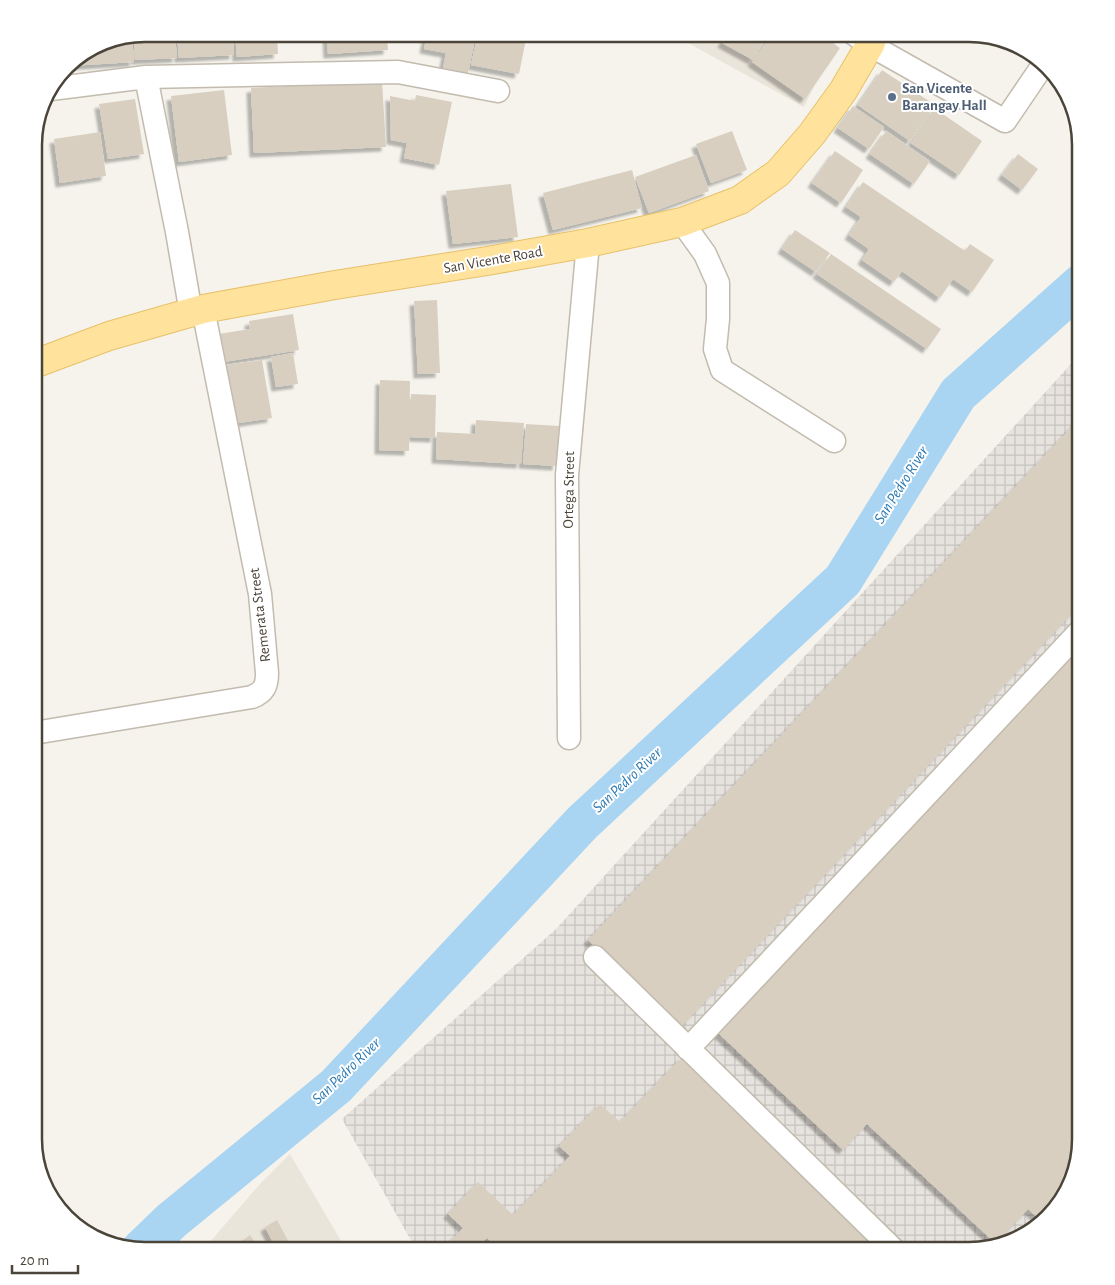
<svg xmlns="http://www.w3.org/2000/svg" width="1115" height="1285" viewBox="0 0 1115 1285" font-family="'Alegreya Sans',sans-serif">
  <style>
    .residential { fill: #eae5da }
    .industrial { fill: url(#industrial-grid) }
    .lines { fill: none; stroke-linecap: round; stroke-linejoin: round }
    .river { stroke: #a9d4f2; stroke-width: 40 }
    .building { fill: #d8cfc1; filter: url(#shadow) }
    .minor-casing { stroke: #c2bbae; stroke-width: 25 }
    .major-casing { stroke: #e6c16a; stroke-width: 30 }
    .minor { stroke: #fff; stroke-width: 22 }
    .major { stroke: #ffe39c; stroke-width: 28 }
    .service-dot { fill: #5c6f8a; stroke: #fff; stroke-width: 2 }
    .labels { text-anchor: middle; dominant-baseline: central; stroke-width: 4; stroke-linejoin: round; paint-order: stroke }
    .service-label { font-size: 15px; font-weight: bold; fill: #4e5e75; stroke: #fff; text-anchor: start }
    .street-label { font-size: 15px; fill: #4b4439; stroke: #fff }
    .water-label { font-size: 16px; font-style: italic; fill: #2e7ab2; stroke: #fff }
    .rim { fill: none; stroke: #4b4439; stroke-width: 2.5 }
  </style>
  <defs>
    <pattern id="industrial-grid" width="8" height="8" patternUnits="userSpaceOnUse" patternTransform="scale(1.25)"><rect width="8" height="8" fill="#e6e2dd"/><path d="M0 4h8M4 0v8" fill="none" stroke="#c7c3be"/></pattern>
    <filter id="shadow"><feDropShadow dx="-4.5" dy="4.5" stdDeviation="1" flood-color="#0004"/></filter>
  </defs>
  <rect width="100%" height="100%" fill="#f6f3ec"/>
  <path class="residential" d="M672 34H839L804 107Z
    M290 1154 347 1251H202L260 1184Z"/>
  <path class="industrial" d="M1081 353V1140L1070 1189 1037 1228 970 1251H417L342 1119 556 929Z"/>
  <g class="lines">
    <path class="river" d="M141 1250 171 1221 336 1086 582 823 843 580 958 394 1081 284"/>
  </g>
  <path class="building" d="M146 34H175L177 58 135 60 134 36Z
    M177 34H233L234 55 179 58Z
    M235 34H277L278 54 237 57Z
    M327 34H387L388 50 328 54Z
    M405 34H425V38Z
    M427 34H476L466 83 441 78 446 53 424 49Z
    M478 34H527L519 74 471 65Z
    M727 34H767L753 60 722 43Z
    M772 34H820L840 48 805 99 752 62Z
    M132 36 134 62 69 66 72 62 103 42Z
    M882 70 935 105 910 141 858 105Z
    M382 81 386 147 254 153 251 88Z
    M224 90 232 155 179 162 171 96Z
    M416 95 452 102 439 165 404 158 407 143 391 140 390 96 415 101Z
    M135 99 144 154 108 159 99 104Z
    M853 106 884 127 869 149 838 128Z
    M934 108 982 141 959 175 911 143Z
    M732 131 747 170 711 183 696 144Z
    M886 131 930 161 914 184 870 154Z
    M100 132 106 176 60 183 54 139Z
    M835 151 863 170 841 203 812 183Z
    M1018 154 1038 169 1022 190 1002 175Z
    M696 155 709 191 649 213 635 177Z
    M632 170 642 208 553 230 543 193Z
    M863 182 965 251 970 244 994 260 972 292 953 279 940 298 902 271 894 282 862 260 869 249 849 235 861 217 846 207Z
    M511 184 518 237 453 244 446 191Z
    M795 230 830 253 816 272 782 249Z
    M831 254 941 329 927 349 817 274Z
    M437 300 440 373 418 374 414 301Z
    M293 314 299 350 217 363 212 335 250 329 249 321Z
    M293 353 298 384 276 387 271 357Z
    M262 360 272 418 226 425 217 366Z
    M380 380 410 381 409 451 379 450Z
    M411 394 436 395 435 438 410 437Z
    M1081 417V604L681 1027 588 940Z
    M476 420 524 423 521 464 436 459 437 432 475 434Z
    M526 424 559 426 557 466 523 464Z
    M1081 646V1140L1070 1189 1042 1222 1028 1209 998 1242 995 1243 867 1124 843 1150 717 1032Z
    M683 1056 889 1251H501L487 1238 474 1251H441L463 1228 448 1214 478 1182 513 1215 570 1156 559 1146 600 1104 620 1122Z
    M277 1220 291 1246 280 1251H277L265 1227Z
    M250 1235 256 1244 248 1249 242 1241Z"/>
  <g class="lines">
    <g class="minor-casing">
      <path id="minor" d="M854 34 870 45 1005 121 1043 65
        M51 89 146 77
        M682 222 705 254 718 283V319L715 349 722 370 834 441
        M191 313 177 232 146 77 398 72 498 91
        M34 733 252 697C264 692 267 686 267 673L260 594 203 309
        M569 738 567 475 588 243
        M595 957 895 1251
        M688 1049 1081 630"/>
    </g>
    <g class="major-casing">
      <path id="major" d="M34 364 109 336 203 309 335 285 487 261 588 243 682 222 740 200 778 173 812 134 843 91 870 45 874 34"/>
    </g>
    <use href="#minor" class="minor"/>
    <use href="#major" class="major"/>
  </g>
  <circle class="service-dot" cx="892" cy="97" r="5"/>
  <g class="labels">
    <g class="service-label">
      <text x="902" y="88">San Vicente<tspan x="902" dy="17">Barangay Hall</tspan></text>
    </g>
    <g class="street-label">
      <text transform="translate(493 260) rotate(-10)">San Vicente Road</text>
      <text transform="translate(569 490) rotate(-89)">Ortega Street</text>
      <text transform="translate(260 615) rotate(-97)">Remerata Street</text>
    </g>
    <g class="water-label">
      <text transform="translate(901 485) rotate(-58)">San Pedro River</text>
      <text transform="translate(627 780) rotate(-43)">San Pedro River</text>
      <text transform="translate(346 1071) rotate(-44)">San Pedro River</text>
    </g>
  </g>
  <path d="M0 0H1115V1285H0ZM145 42H969A103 103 0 0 1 1072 145V1139A103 103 0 0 1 969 1242H145A103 103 0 0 1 42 1139V145A103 103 0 0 1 145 42Z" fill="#fff" fill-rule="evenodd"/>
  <path class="rim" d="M145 42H969A103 103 0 0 1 1072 145V1139A103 103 0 0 1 969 1242H145A103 103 0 0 1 42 1139V145A103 103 0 0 1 145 42Z"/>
  <path d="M12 1265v8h66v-8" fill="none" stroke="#4b4439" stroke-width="2.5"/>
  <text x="20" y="1265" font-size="15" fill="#4b4439" stroke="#ffffff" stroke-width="4" paint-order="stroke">20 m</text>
</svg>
